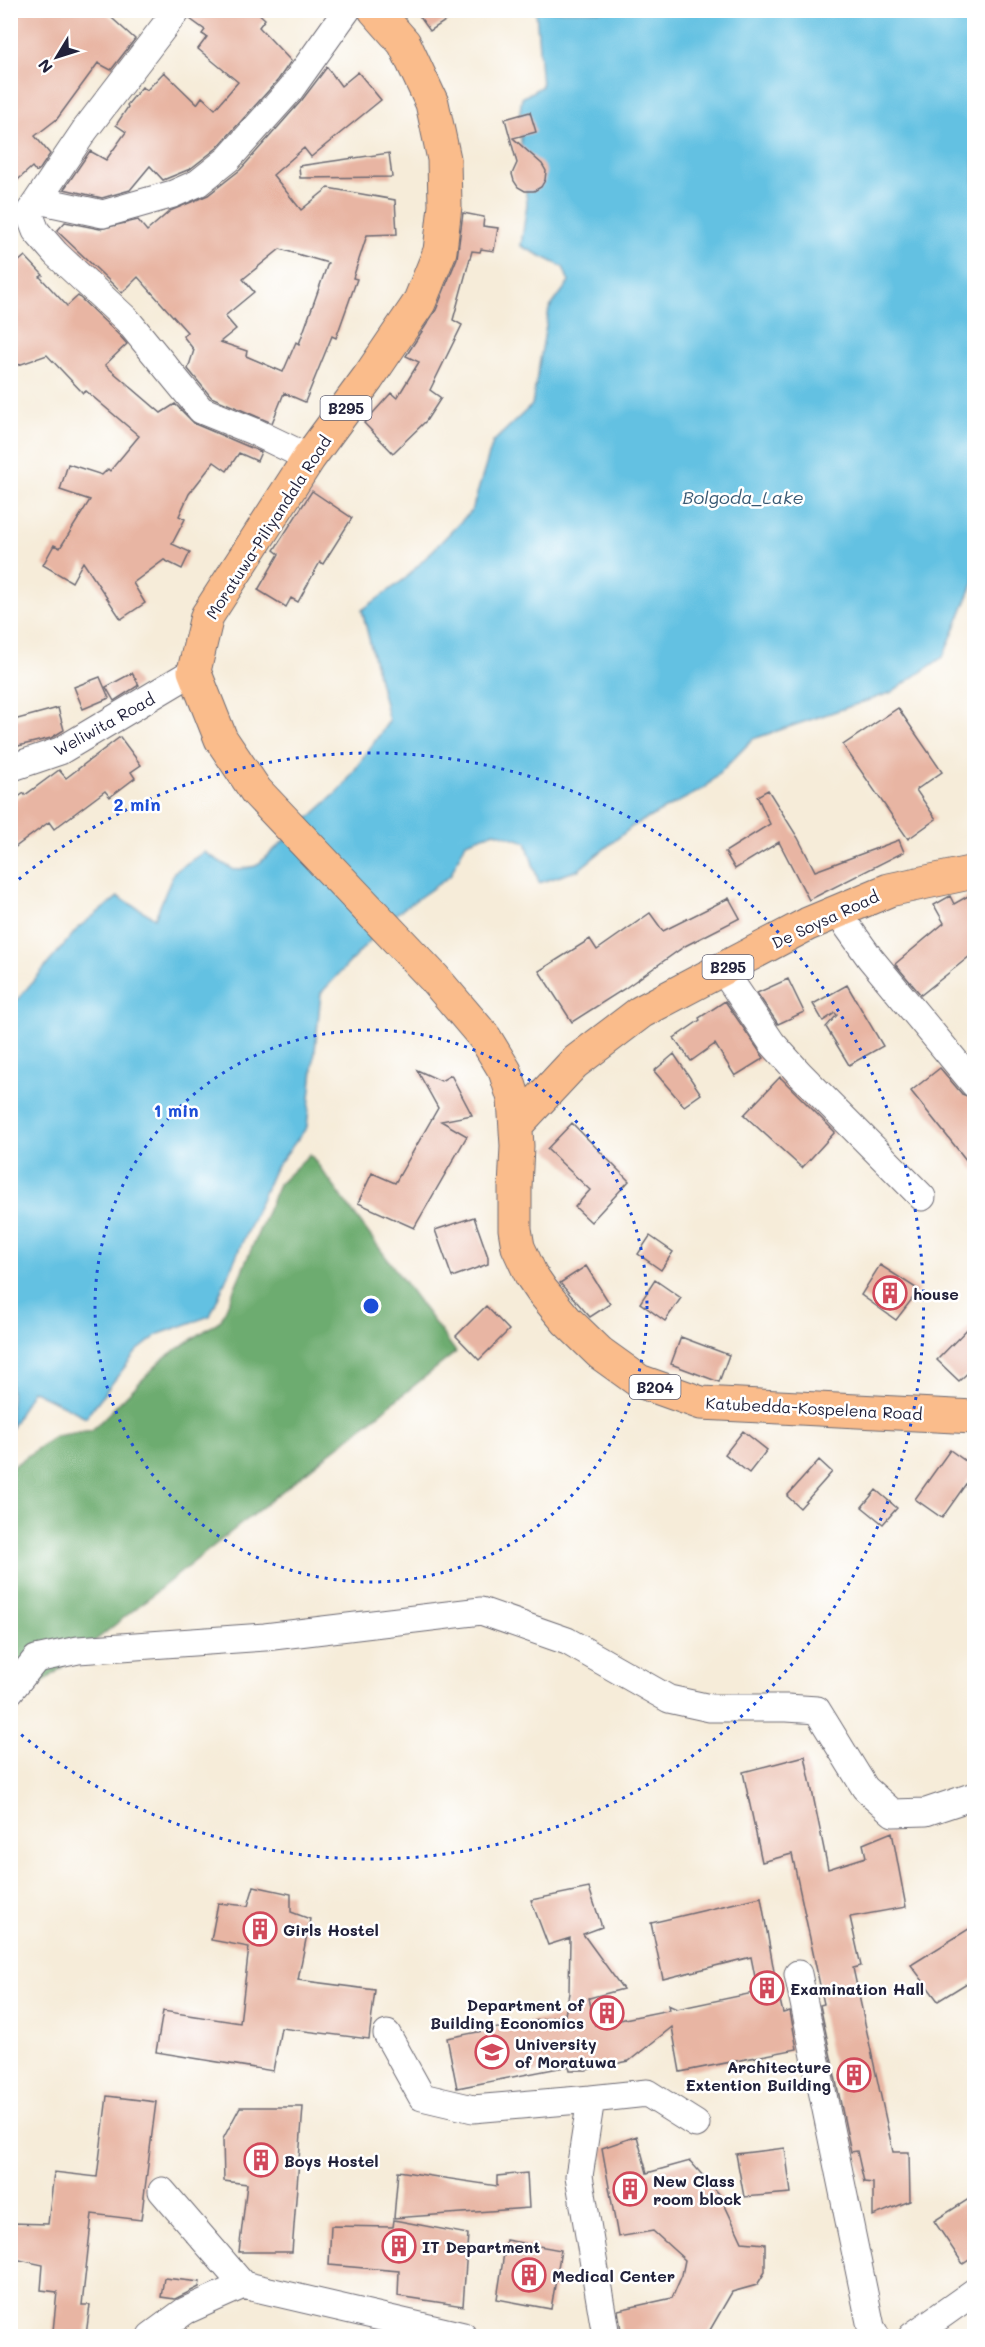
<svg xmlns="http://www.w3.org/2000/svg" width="985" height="2347" viewBox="0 0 985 2347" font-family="Mali,sans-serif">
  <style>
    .forest { fill: #6dac6f; stroke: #486755; stroke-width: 1.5 }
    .water { fill: #64c1e2; stroke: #43728e; stroke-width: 1.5 }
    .building { fill: #e8b5a3; fill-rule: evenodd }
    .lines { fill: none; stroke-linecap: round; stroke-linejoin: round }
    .minor-casing { stroke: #6c6972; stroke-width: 29 }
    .major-casing { stroke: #6c6972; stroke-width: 35 }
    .minor { stroke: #fff; stroke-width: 27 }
    .major { stroke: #fabc8b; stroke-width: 33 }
    .ring { fill: none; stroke: #1d4ed8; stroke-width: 3; stroke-dasharray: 3 6 }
    .labels { text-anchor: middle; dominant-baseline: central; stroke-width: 5; stroke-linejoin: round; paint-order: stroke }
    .shield { fill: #fff; stroke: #646476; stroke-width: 1.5 }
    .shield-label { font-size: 15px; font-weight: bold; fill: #22223b }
    .street-label { font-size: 16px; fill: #22223b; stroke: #fff }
    .poi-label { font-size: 16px; font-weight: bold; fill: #22223b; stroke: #fff; text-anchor: start }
    .water-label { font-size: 18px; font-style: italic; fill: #395a75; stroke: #fff }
    .centre { fill: #1d4ed8; stroke: #fff; stroke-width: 3 }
    .ring-label { font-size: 18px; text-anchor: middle; font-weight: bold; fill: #1d4ed8; stroke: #fff; stroke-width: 5; stroke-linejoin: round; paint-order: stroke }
  </style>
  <rect width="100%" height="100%" fill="#fff"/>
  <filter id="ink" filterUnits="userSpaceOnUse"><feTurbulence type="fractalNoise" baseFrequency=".0167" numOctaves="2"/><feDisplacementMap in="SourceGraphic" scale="12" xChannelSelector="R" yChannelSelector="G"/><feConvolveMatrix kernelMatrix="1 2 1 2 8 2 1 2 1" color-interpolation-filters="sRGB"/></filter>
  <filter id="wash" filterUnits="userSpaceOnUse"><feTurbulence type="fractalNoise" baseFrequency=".008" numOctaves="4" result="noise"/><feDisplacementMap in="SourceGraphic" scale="24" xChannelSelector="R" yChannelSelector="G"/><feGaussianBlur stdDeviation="1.35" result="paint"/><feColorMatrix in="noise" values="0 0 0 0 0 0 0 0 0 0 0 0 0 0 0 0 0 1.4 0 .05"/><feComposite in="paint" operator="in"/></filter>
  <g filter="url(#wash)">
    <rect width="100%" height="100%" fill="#f6ecd9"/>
    <path class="forest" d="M310 1154 456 1352 11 1708V1468L55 1436 92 1430 165 1357 221 1320 279 1184Z"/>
    <path class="water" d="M536 11H974V582L943 657 890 693 753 739 705 788 633 826 578 870 539 883 526 842 495 832 466 842 450 876 393 916 321 993 307 1127 274 1170 210 1316 159 1334 137 1351 86 1417 32 1390 11 1429V1003L18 999 79 927 118 897 155 918 174 872 204 852 234 870 256 866 342 788 389 721 362 610 406 578 472 510 493 442 532 405 549 309 569 282 563 267 521 246 527 204 519 118 522 98 542 86Z"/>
    <g id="blocks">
      <path class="building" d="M20 10H103L135 39 111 70 98 63 57 119 35 136 50 154 40 169 36 172 32 167 10 187V29Z
        M192 10H255L265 19 259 27 291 61 278 80 217 148 190 169 163 180 150 166 130 190 102 198 64 189 90 151 106 160 126 132 116 125 128 107 127 105 142 87 147 90 164 72 197 104 202 97 215 109 238 82 198 49 207 37 202 34 205 30 190 19Z
        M415 10H462L430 31Z
        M327 67 341 86 358 72 381 100 311 157 304 148 273 175 301 210 328 188 395 200 397 234 367 235 353 278 357 279 336 338 332 336 305 402 284 393 272 423 211 397 188 369 194 350 183 336 187 332 138 277 122 293 57 231 65 222 100 229 138 220 147 231 170 211 208 195 240 170 302 100ZM280 249 328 263 299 344 296 342 283 372 246 356 247 351 220 342 236 329 225 316 254 292 243 279Z
        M530 112 536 132 513 138 542 164 546 171 545 180 541 187 534 191H525L518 187 514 181 512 174 517 163 505 119Z
        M389 153 392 177 300 178 299 166Z
        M463 213 484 217 483 226 498 228 494 251 481 249 480 252 472 251 453 320 462 325 430 390 441 398 426 421 393 453 364 423 391 393 397 398 419 362 406 356 436 310 457 258Z
        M25 256 43 275 40 277 67 306 78 296 119 335 127 344 105 365 161 413 175 404 195 424 261 452 257 461 239 453 227 471 214 462 189 494 179 516 185 519 172 544 190 552 182 569 164 560 133 583 145 603 121 619 83 562 72 582 43 565 54 545 60 548 90 500 60 490 68 464 102 475 108 469 110 471 139 436 86 391 83 393 47 355 10 368V269Z
        M312 491 352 518 323 564 320 562 298 602 291 598 286 607 258 590 279 554 274 550Z
        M132 673 139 685 114 701 106 687Z
        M100 677 109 698 83 709 74 687Z
        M58 708 64 730 51 738 10 748V721Z
        M898 708 942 772 916 790 936 819 908 839 843 745Z
        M120 737 141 765 131 772 135 778 110 797 105 791 54 829 49 822 10 851V803L24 793 25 795 59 770 66 778Z
        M768 790 798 838 815 871 899 840 904 852 809 900 779 842 735 869 725 852 770 824 757 796Z
        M975 892V952L921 995 895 964 944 923 934 905 950 896 954 904Z
        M729 898 740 918 685 946 624 989 572 1022 539 971 590 939 597 950 650 913 663 931Z
        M788 979 804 1012 778 1024 757 993Z
        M847 985 883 1046 849 1065 826 1027 837 1015 835 1013 823 1021 813 1004Z
        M725 1001 764 1058 735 1076 715 1044 691 1061 674 1038 700 1020 699 1018Z
        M674 1054 701 1094 684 1106 654 1071Z
        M940 1068 962 1094 975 1099V1171L911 1091Z
        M417 1070 441 1081 451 1075 472 1115 441 1121 467 1136 414 1228 358 1203 372 1173 395 1183 438 1108Z
        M780 1077 835 1132 802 1168 744 1115Z
        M572 1123 629 1181 591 1222 575 1207 590 1190 547 1149Z
        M474 1217 488 1257V1264L452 1277 435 1230Z
        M650 1236 673 1252 661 1270 638 1254Z
        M880 1265 919 1290 896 1320 861 1295Z
        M586 1266 610 1304 590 1317 560 1283Z
        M655 1280 681 1298 665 1321 640 1303Z
        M486 1306 509 1330 479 1360 456 1336Z
        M975 1321V1366L959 1381 937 1360Z
        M681 1337 729 1355 719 1382 671 1364Z
        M743 1431 767 1450 749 1473 725 1454Z
        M950 1450 975 1468V1471L942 1518 915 1499Z
        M819 1460 832 1472 800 1508 787 1496Z
        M876 1490 897 1508 883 1524 862 1507Z
        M805 1756 828 1869 866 1857 863 1844 892 1832 906 1907 850 1917 861 1966 853 1968 893 2152H909L910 2201 873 2216V2183L864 2182 857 2151 851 2152 820 2005 824 2004 792 1854 762 1862 743 1772Z
        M254 1886 291 1894V1912L310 1919 298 1980 375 1990 369 2039 281 2028 273 2071 156 2052 163 2011 240 2023 249 1947 211 1940 218 1903 248 1906Z
        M589 1888 602 1927 583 1934 623 1989 589 1998 595 2025 669 2010 668 2005 677 2009 758 1992 751 1957 663 1979 651 1923 761 1897 776 1983 783 2013 790 2011 797 2049 680 2072 672 2027 629 2061 586 2070H570L569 2066 457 2088 447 2038 565 2015 569 1993 570 1938 548 1945 531 1900Z
        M975 1925V1978L938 2001 911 1965Z
        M107 2096 156 2102 141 2220 92 2214 82 2305H90L86 2335 53 2331 57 2292 41 2290 43 2265 10 2258V2223L48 2224 54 2172 97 2177Z
        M240 2107H303L292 2252H239L247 2184 224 2181 223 2139Z
        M637 2136 647 2173 690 2161 720 2195 742 2242 765 2244V2272L757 2285 732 2292 706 2337H622L618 2310 672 2298 682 2275 685 2260 653 2231 618 2237 602 2148Z
        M785 2148 791 2193 744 2197 736 2154Z
        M398 2171 497 2186V2176L527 2173 529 2208 394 2218Z
        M975 2195V2256L963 2264 934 2221Z
        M394 2220 468 2234 463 2306 398 2296 399 2271 329 2265 331 2226 393 2227Z
        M506 2240 561 2250 551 2309 497 2299Z
        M164 2278 200 2282 199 2287 175 2299 161 2297Z"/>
    </g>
  </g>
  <g filter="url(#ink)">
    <use href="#blocks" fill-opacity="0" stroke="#6c6972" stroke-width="1.5"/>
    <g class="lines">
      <g class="minor-casing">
        <path id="minor" d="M177 10 85 130 29 213 36 231 56 254 127 320 201 410 253 431 309 458
          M38 200 103 214 173 194 198 183 228 159 290 90 347 10
          M10 768 60 751 194 671
          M837 912 870 958 974 1084
          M723 970 772 1043 799 1073 922 1197
          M10 1691 36 1659 78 1650 265 1637 481 1611 567 1641 669 1699 710 1708H787L817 1710 865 1788 893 1813 926 1812 974 1796
          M798 1974 871 2327 876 2336
          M387 2034 422 2097 473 2109 591 2099
          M162 2191 243 2285
          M151 2336 185 2311 243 2285 463 2336
          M606 2336 579 2176 591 2099 647 2093 696 2124
          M912 2336 974 2292"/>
      </g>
      <g class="major-casing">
        <path id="major" d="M375 10 404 43 432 103 444 159 445 206 440 251 419 303 368 378 309 458 207 616 194 671 221 739 256 791 434 978 485 1038 505 1071 514 1099 517 1146 515 1188V1229L518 1247 531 1275 542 1291 567 1321 600 1353 639 1381 701 1403 974 1417
          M517 1124 574 1063 641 1012 808 924 889 890 974 872"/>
      </g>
      <use href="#minor" class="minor"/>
      <use href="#major" class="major"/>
    </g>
  </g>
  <g class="ring">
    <circle cx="371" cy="1306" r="276"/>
    <path d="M12 885A553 553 0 1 1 12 1727"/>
  </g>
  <defs>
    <g id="building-ring" transform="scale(1.725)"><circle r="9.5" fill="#fff" stroke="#d1495b" stroke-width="1.5"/><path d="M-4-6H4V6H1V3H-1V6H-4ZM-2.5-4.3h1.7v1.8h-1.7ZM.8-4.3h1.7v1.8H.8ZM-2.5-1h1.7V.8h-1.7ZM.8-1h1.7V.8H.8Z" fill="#d1495b"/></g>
    <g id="university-ring" transform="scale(1.725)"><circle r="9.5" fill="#fff" stroke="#d1495b" stroke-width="1.5"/><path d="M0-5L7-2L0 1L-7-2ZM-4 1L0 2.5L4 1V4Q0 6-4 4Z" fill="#d1495b"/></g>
  </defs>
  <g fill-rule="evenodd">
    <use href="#building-ring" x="890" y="1293"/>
    <use href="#building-ring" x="260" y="1929"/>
    <use href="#building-ring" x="767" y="1988"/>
    <use href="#building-ring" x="607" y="2013"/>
    <use href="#university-ring" x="492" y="2052"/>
    <use href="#building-ring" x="854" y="2075"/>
    <use href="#building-ring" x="261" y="2160"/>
    <use href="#building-ring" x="630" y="2189"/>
    <use href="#building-ring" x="399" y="2246"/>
    <use href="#building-ring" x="529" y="2275"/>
  </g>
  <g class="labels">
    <g class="shield">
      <rect x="320.5" y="396" width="51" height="24" rx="4.5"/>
      <rect x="702.5" y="955" width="51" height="24" rx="4.5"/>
      <rect x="629.5" y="1375" width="51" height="24" rx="4.5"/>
    </g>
    <g class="shield-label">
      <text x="346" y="408">B295</text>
      <text x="728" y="967">B295</text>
      <text x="655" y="1387">B204</text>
    </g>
    <g class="street-label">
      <text transform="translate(268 527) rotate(-57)">Moratuwa-Piliyandala Road</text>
      <text transform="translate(104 724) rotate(-29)">Weliwita Road</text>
      <text transform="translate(825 919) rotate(-25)">De Soysa Road</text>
      <text transform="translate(814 1408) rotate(3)">Katubedda-Kospelena Road</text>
    </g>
    <g class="poi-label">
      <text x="913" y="1293">house</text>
      <text x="283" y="1929">Girls Hostel</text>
      <text x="790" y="1988">Examination Hall</text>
      <text x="584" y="2004" text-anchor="end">Department of<tspan x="584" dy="18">Building Economics</tspan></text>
      <text x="515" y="2043">University<tspan x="515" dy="18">of Moratuwa</tspan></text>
      <text x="831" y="2066" text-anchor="end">Architecture<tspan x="831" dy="18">Extention Building</tspan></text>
      <text x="284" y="2160">Boys Hostel</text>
      <text x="653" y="2180">New Class<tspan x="653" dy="18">room block</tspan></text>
      <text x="422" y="2246">IT Department</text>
      <text x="552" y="2275">Medical Center</text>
    </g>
    <g class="water-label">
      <text x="743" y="497">Bolgoda_Lake</text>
    </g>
  </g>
  <circle cx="371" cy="1306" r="9" class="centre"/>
  <g class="ring-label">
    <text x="137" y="811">2 min</text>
    <text x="176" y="1117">1 min</text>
  </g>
  <rect width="985" height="2347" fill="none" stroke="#fff" stroke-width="36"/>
  <g transform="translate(57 57) rotate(232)" stroke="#ffffff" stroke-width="4.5" paint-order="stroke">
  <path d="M0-4.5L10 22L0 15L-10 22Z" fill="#22223b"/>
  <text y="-9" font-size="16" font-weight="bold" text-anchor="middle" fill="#22223b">N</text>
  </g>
</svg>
